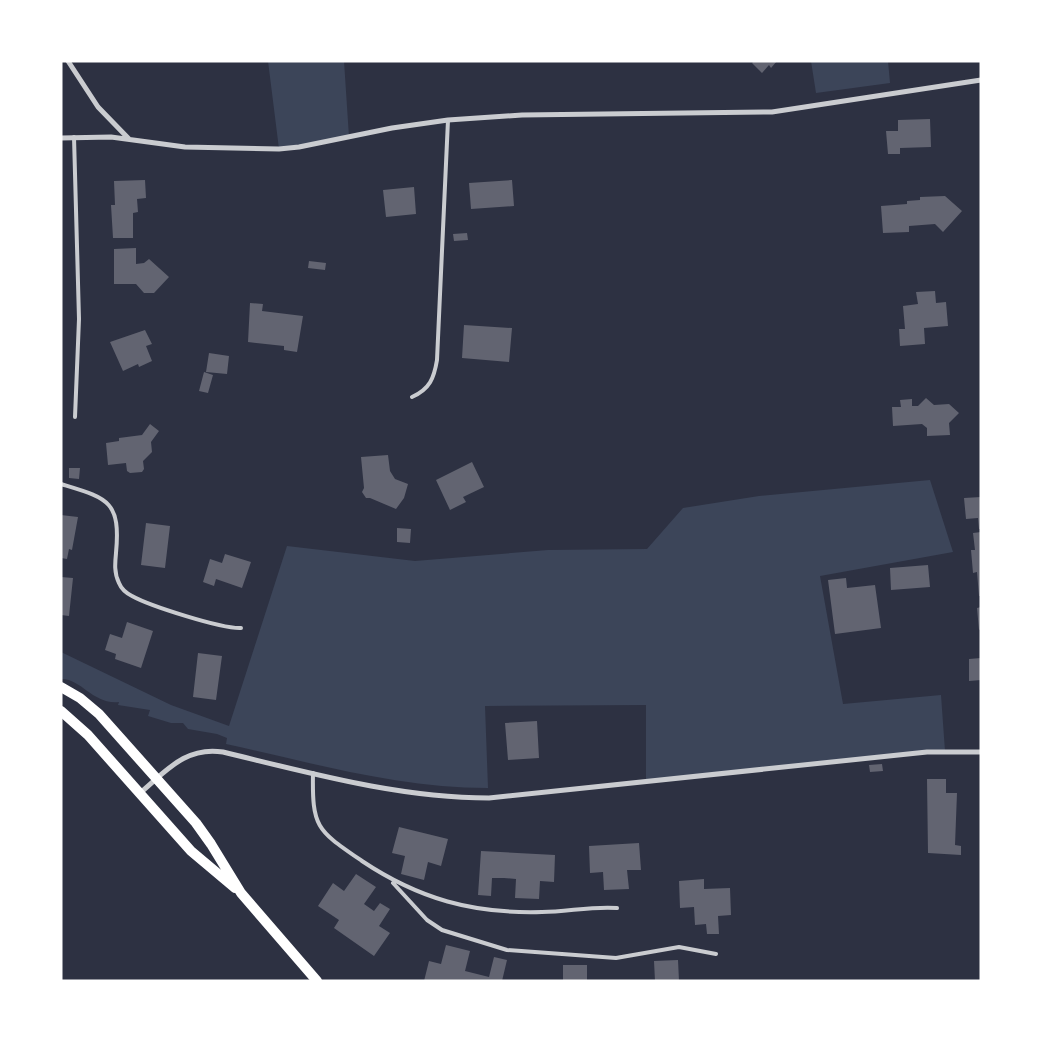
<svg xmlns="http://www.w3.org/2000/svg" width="1042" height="1042" viewBox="0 0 1042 1042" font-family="Helvetica,sans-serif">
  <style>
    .green { fill: #3c4559 }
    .building { fill: #626471 }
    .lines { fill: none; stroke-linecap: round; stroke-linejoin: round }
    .service { stroke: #caccd0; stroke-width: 4 }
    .minor { stroke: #caccd0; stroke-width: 5 }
    .secondary { stroke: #fff; stroke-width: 10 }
  </style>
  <rect width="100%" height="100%" fill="#2d3142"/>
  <path class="green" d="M268 61H344L349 137 279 149Z
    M811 61H888L890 83 816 93Z
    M930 480 953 552 820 576 843 704 941 695 945 751 646 782V705L485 706 488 788C399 788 312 763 226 744L227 738 217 734 188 729 183 723H171L148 716 150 710 118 705 119 702C93 705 81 678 61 679V652L171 705 229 726 287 546 415 561 548 550 647 549 683 508 759 496Z"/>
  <path class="building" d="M754 61H777L771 68 769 65 762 73 752 63Z
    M930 119 931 147 900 148V154H888L886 131H898V120Z
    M145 180 146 198 137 199 138 212 133 213V238H113L111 205H115L114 181Z
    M512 180 514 206 471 209 469 183Z
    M414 187 416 214 386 217 383 190Z
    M945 196 962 211 943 232 935 224 909 226V232L883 233 881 206 907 204V201L920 200V197Z
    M467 233 468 240 454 241 453 234Z
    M136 248V264L144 263 149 259 169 277 154 293H144L136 284H114V249Z
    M309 261 326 263 325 270 308 268Z
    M935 291 936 303 946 302 948 326 924 328 925 344 900 346 899 329H905L903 306 918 304 916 292Z
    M250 303 263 304 262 311 303 316 297 352 284 350V346L248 342Z
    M464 325 512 328 509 362 462 358Z
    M145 330 152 344 146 346 152 361 139 367 138 364 123 371 110 342Z
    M209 353 229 356 227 374 206 372Z
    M204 372 213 375 208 393 199 391Z
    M926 398 934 405 949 404 959 413 949 423 950 435 927 436V428L922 424 893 426 892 407H901L900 400 912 399V406H918Z
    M150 424 159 431 151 442 152 452 143 461 144 469 142 472 130 473 127 471 126 463 108 465 106 443 119 441V438L142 435Z
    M388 455 390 471 395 479 408 484 404 498 396 509 370 498H366L362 492 364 488 361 457Z
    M472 462 484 487 463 497 466 502 450 510 436 480Z
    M69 468H80L79 479 69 478Z
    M981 497V529H979L978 518 966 519 964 498Z
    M61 515 78 517 72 550 69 549 67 559 61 558Z
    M146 523 170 526 165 568 141 565Z
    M397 528 411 529 410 543 397 542Z
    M981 532V596H979L977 572 973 573 971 550H975L973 533Z
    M225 554 251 562 242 588 216 579 214 586 203 582 210 559 222 563Z
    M928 565 930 587 891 590 890 568Z
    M61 577 73 578 69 616 61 615Z
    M846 578 847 588 875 585 881 628 835 634 828 580Z
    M981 607V629L979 630 977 608Z
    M127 622 153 631 141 668 115 659 116 654 105 650 110 634 122 638Z
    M198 653 222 656 216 700 193 697Z
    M981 658V680L969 681V659Z
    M537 721 539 758 508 760 505 723Z
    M882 764 883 771 870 772 869 765Z
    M927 779H946V793H957L955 845 961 846V855L928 853Z
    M399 827 448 839 441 866 428 862 424 880 401 874 405 856 392 853Z
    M639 843 641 870H627L629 889 604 890 603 872 590 873 589 846Z
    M481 851 555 855 554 882 540 881 539 899 515 898 516 879 504 878H492L491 896 478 895Z
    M356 874 376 887 364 904 374 911 380 903 390 909 379 926 390 933 374 956 334 928 339 920 318 906 333 883 344 891Z
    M704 879V889L730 888 731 915 718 916 719 934H707L706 924 695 925 694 907 680 908 679 881Z
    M446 945 470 951 465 971 489 977 494 957 507 960 502 981H424L429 961 441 964Z
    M678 960 679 981H655L654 961Z
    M563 965H587V981H563Z"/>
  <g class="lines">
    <path class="service" d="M74 137 79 319 75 417
      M412 397C430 389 434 378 437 360L448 120
      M61 484C107 498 121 500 116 553 115 563 114 573 119 583 121 588 126 593 132 596 150 606 222 629 241 628
      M313 773C312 828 317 830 362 861 419 899 473 914 542 912 567 912 591 906 617 908
      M393 883 427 920 442 930 507 950 616 958 679 947 716 954"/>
    <path class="minor" d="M68 61 98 107 129 139
      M61 138 111 137 185 147 279 149 299 147 392 128 448 120 522 115 772 112 981 80
      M140 793C166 771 186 746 223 752 310 773 399 798 489 798L927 752H981"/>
    <path class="secondary" d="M61 687 80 698 99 714 196 823 211 844 241 893 317 981
      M61 711 88 735 191 851 235 888"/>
  </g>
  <rect width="1042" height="1042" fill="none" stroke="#ffffff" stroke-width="125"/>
</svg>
